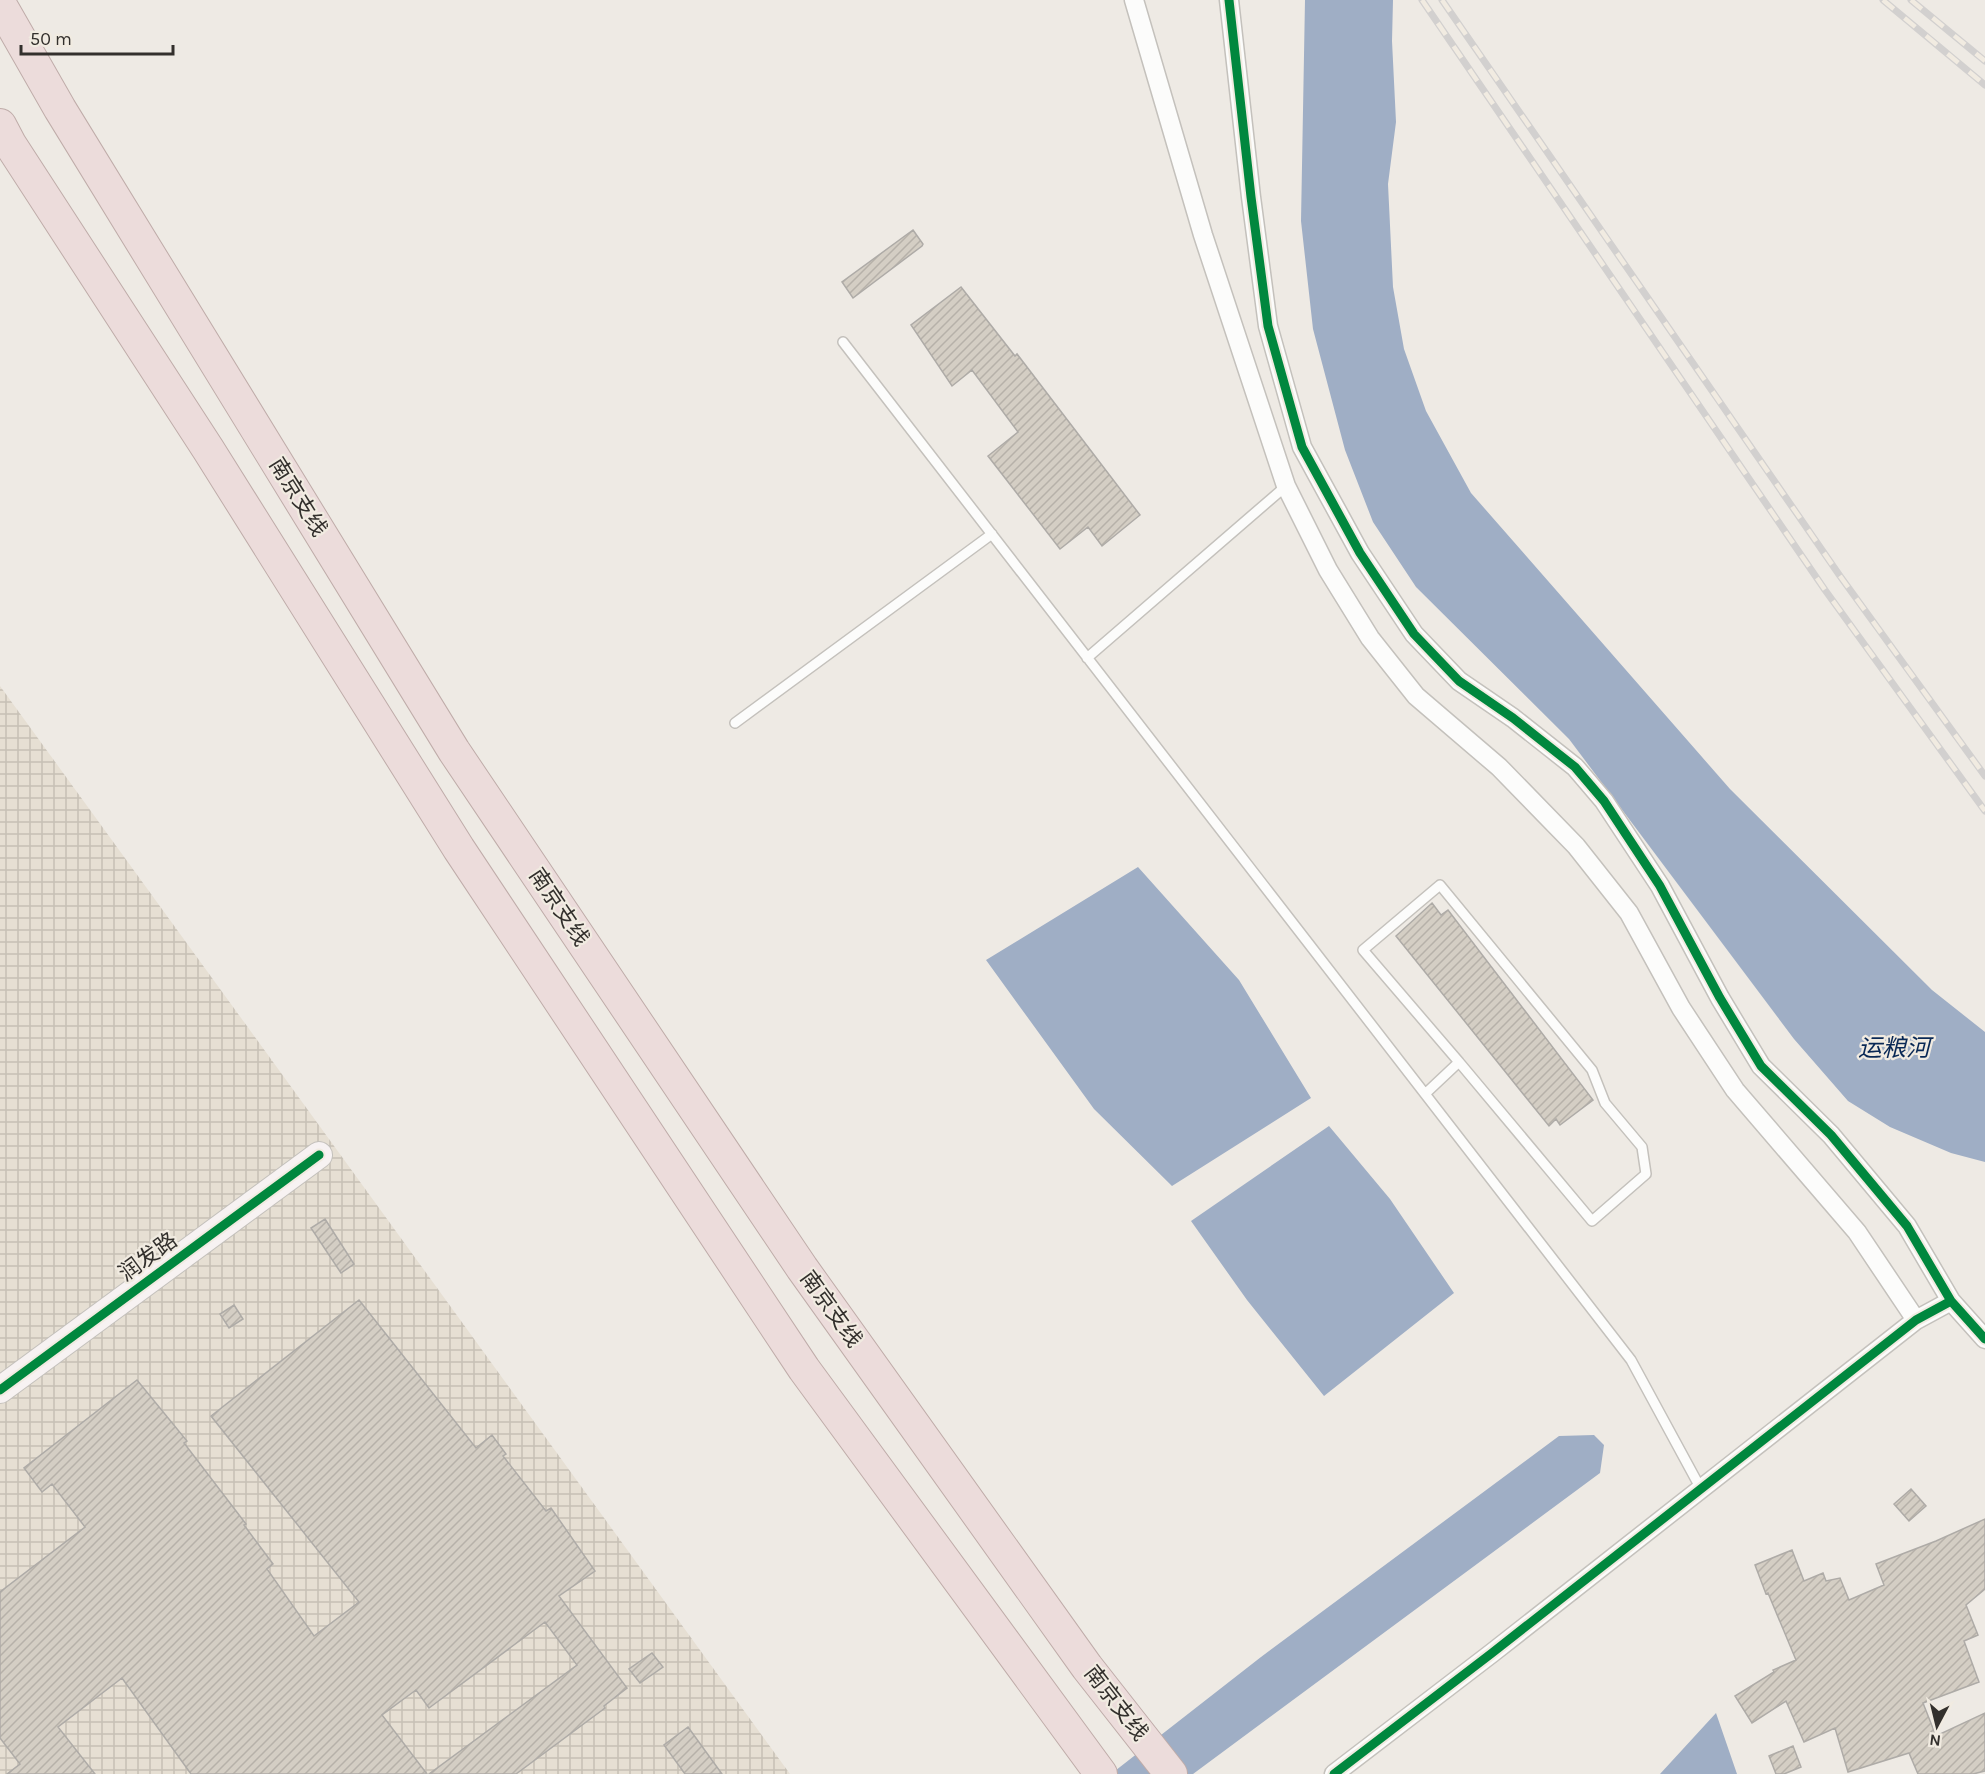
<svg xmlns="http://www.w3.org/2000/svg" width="1985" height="1774" viewBox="0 0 1985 1774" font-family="Karla,'Noto Sans SC',sans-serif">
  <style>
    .industrial { fill: url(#industrial-grid) }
    .water { fill: #9faec5 }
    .building { fill: url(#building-hatch); stroke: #aeaba7; stroke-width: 1.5 }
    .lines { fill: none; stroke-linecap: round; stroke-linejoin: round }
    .lane-casing { stroke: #c4c1bc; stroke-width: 12 }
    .street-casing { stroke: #c4c1bc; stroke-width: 21 }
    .secondary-casing { stroke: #c4c1bc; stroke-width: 28 }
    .highway-casing { stroke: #bfaca9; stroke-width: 34 }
    .lane { stroke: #fcfcfb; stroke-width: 9 }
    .street { stroke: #fcfcfb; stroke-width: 18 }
    .secondary { stroke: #f7f2f2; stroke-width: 26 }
    .highway { stroke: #ecdcdb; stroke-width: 32 }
    .rail-casing { stroke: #d2d0cf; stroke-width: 7 }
    .rail { stroke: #f1ebe1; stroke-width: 4.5; stroke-dasharray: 14; stroke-linecap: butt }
    .cycleway-casing { stroke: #f1ebe1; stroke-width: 13 }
    .cycleway { stroke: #00873e; stroke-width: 9 }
    .labels { text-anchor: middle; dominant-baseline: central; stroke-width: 4.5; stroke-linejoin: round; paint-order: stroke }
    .street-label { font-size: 22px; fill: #33302d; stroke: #f1ebe1 }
    .water-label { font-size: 24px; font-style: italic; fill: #092855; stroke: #f1ebe1 }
  </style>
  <defs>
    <pattern id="industrial-grid" width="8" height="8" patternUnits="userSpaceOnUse" patternTransform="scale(1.5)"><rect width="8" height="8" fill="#e6dfd3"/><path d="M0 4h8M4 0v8" fill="none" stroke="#c6c0b5"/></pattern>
    <pattern id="building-hatch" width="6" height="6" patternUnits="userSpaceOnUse" patternTransform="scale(1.5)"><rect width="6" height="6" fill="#d4cec4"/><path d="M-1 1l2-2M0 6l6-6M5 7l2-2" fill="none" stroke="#b6b1a9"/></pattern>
  </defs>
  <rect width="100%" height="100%" fill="#eeeae4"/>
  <path class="industrial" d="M0 686 790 1774H0Z"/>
  <path class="water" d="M1305 0H1393L1392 41 1396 122 1388 184 1393 287 1404 349 1426 411 1471 493 1730 789 1932 990 1985 1032V1162L1951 1153 1890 1127 1848 1101 1794 1039 1569 739 1416 587 1373 522 1345 450 1313 329 1301 221Z
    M1138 867 1239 980 1311 1098 1172 1186 1094 1109 986 960Z
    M1329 1126 1390 1199 1454 1293 1324 1396 1247 1300 1191 1221Z
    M1594 1435 1604 1445 1600 1473 1193 1774H1111L1261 1657 1559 1436Z
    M1716 1713 1737 1774H1660Z"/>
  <path class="building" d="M913 230 923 244 922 246 853 298 842 282Z
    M961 287 1015 356 1017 354 1140 515 1102 546 1088 527 1060 549 988 456 1018 432 972 370 952 386 911 325Z
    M1432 903 1441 915 1448 910 1593 1100 1560 1125 1556 1119 1549 1126 1396 936Z
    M325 1219 354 1264 341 1273 311 1228Z
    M359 1300 476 1448 492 1435 506 1454 503 1456 546 1511 551 1508 595 1571 559 1596 627 1688 604 1706 605 1708 516 1774H429L577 1665 545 1622 429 1708 416 1690 382 1715 427 1774H191L122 1678 58 1727 95 1774H7L20 1764 0 1738V1592L85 1527 52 1484 42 1492 24 1468 137 1380 187 1441 184 1443 246 1524 244 1525 273 1564 267 1569 314 1636 359 1602 211 1416Z
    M234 1305 243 1319 229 1328 220 1314Z
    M1911 1489 1926 1506 1909 1521 1894 1504Z
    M1985 1519V1589L1966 1605 1978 1635 1964 1641 1979 1682 1923 1703 1936 1736 1985 1713V1771L1973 1774H1918L1909 1753 1848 1772 1835 1728 1804 1742 1786 1701 1752 1723 1735 1696 1774 1672 1773 1670 1796 1660 1768 1593 1766 1594 1755 1565 1792 1550 1804 1581 1823 1573 1826 1581 1840 1578 1849 1600 1884 1585 1876 1564 1936 1541Z
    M652 1653 663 1667 640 1683 629 1669Z
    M688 1727 722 1774H685L664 1745Z
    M1793 1746 1801 1767 1784 1774H1776L1769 1756Z"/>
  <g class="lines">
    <g class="lane-casing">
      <path id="lane" d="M843 342 1631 1360 1701 1489
        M1087 658 1286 486
        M735 723 992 534
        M1425 1094 1459 1062 1592 1221 1646 1174 1642 1147 1605 1103 1592 1070 1440 885 1363 950 1459 1062"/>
    </g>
    <g class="street-casing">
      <path id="street" d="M1134 0 1203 235 1286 486 1328 570 1370 638 1416 696 1499 767 1576 846 1629 913 1681 1008 1735 1090 1857 1232 1916 1320
        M1229 0 1251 197 1268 326 1302 447 1360 553 1414 634 1459 681 1513 718 1575 767 1604 801 1660 886 1720 998 1761 1066 1831 1135 1907 1226 1951 1301 1985 1339
        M1334 1774 1492 1653 1916 1320 1951 1301"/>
    </g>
    <g class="secondary-casing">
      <path id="secondary" d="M0 1390 319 1155"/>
    </g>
    <g class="highway-casing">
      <path id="highway" d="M0 4 60 109 454 751 802 1268 1087 1667 1171 1774
        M0 125 10 144 208 449 459 849 804 1369 1101 1774"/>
    </g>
    <use href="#lane" class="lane"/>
    <use href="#street" class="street"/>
    <use href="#secondary" class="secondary"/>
    <use href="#highway" class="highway"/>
    <g class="rail-casing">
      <path id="rail" d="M1422 0 1825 590 1985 811
        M1442 0 1840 576 1985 776
        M1883 0 1985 85
        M1911 0 1985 61"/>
    </g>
    <use href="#rail" class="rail"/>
    <g class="cycleway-casing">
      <path id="cycleway" d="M1229 0 1251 197 1268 326 1302 447 1360 553 1414 634 1459 681 1513 718 1575 767 1604 801 1660 886 1720 998 1761 1066 1831 1135 1907 1226 1951 1301 1985 1339
        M0 1390 319 1155
        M1334 1774 1492 1653 1916 1320 1951 1301"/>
    </g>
    <use href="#cycleway" class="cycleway"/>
  </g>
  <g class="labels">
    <g class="street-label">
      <text transform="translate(298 497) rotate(58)">南京支线</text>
      <text transform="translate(559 907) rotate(56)">南京支线</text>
      <text transform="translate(148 1257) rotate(-36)">润发路</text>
      <text transform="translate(831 1309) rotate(54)">南京支线</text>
      <text transform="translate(1116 1703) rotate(52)">南京支线</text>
    </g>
    <g class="water-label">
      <text x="1894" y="1048">运粮河</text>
    </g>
  </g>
  <g transform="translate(1937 1726) rotate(187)" stroke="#f1ebe1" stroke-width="4.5" paint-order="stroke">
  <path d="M0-4.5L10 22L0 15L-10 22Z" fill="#33302d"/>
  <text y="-9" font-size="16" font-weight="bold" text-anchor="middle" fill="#33302d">N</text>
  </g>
  <path d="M21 45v9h152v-9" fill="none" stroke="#33302d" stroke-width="3"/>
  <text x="30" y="45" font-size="18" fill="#33302d" stroke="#f1ebe1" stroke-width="4.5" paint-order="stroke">50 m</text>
</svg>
